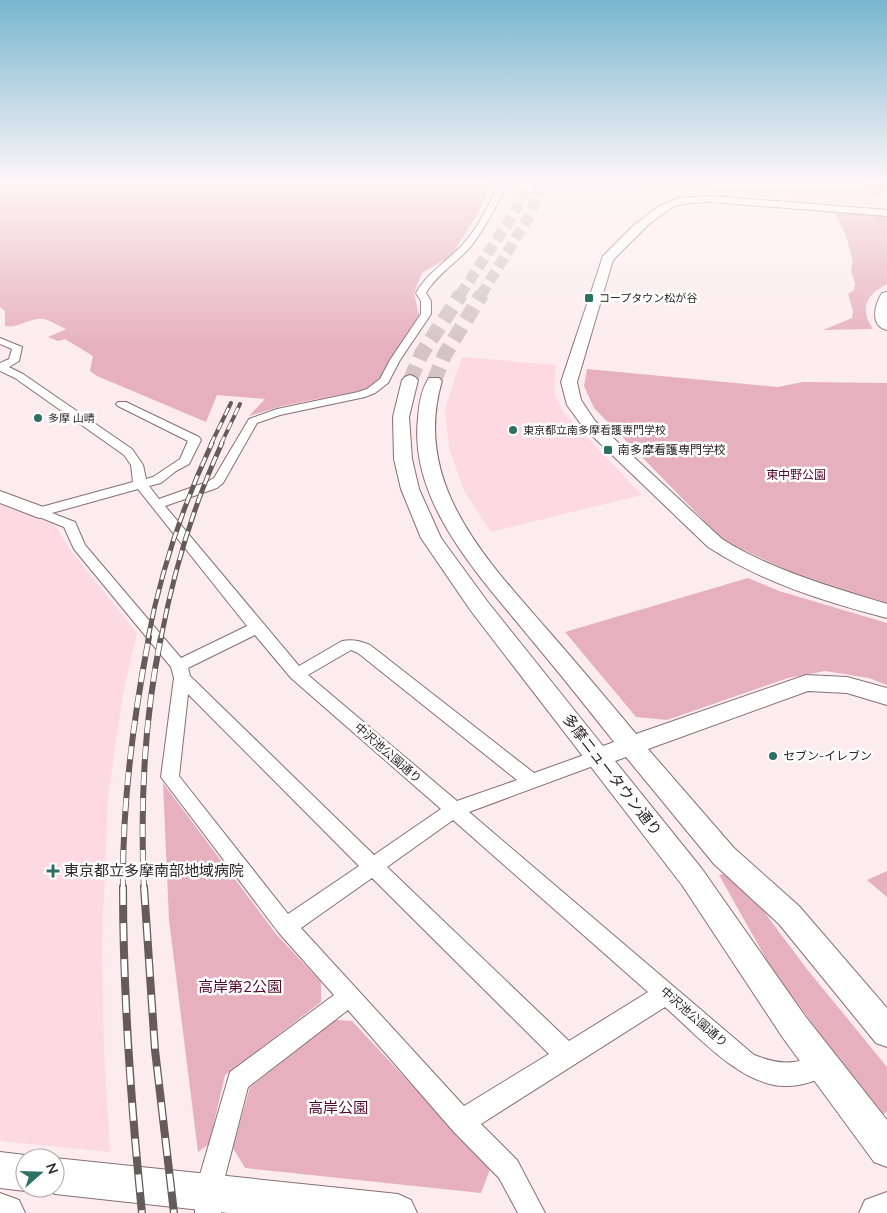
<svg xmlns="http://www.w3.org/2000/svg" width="887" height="1213" viewBox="0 0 887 1213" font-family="'Nunito Sans','Noto Sans JP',sans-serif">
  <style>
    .built { fill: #fddae3 }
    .green { fill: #e6b0be }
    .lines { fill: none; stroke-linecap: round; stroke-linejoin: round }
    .secondary-tunnel-far1 { stroke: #d3c4c7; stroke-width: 11; stroke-dasharray: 11 5.5; stroke-linecap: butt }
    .secondary-tunnel { stroke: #d3c4c7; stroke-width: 15; stroke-dasharray: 15 8; stroke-linecap: butt }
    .street-casing { stroke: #866f75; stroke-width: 2 }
    .secondary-casing { stroke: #866f75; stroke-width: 2 }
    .street { fill: #fff; fill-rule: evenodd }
    .secondary { fill: #fff; fill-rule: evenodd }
    .rail-far3-casing { stroke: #655a5c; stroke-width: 4 }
    .rail-far2-casing { stroke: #655a5c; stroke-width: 5 }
    .rail-far1-casing { stroke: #655a5c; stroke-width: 6 }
    .rail-casing { stroke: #655a5c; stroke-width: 8 }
    .rail-far3 { stroke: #fff; stroke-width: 2.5; stroke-dasharray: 8; stroke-linecap: butt }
    .rail-far2 { stroke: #fff; stroke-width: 3; stroke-dasharray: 10; stroke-linecap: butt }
    .rail-far1 { stroke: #fff; stroke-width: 4.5; stroke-dasharray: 13; stroke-linecap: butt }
    .rail { stroke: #fff; stroke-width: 5.5; stroke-dasharray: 18; stroke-linecap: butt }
    .poi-dot { fill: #2d7164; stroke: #fff; stroke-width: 2 }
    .labels { text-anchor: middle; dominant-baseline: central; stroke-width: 5; stroke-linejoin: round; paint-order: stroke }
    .far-poi-label { font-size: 11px; fill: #2d2426; stroke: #fff; text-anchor: start }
    .poi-label { font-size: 12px; fill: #2d2426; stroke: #fff; text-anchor: start }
    .park-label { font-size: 12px; fill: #530929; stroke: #fff }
    .street-label { font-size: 12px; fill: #2d2426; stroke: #fff }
    .near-street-label { font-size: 15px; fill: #2d2426; stroke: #fff }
    .near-poi-label { font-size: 15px; fill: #2d2426; stroke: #fff; text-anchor: start }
    .near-park-label { font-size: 15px; fill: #530929; stroke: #fff }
  </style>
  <rect width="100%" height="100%" fill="#fcecef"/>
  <path class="built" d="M600 180H866L875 207Z
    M462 357 556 365 554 393 563 412 642 495 491 532 464 491 449 448 445 409Z
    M0 503 56 526 71 551 137 633 123 694 108 797 102 944 104 1053 110 1152 0 1141Z"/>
  <path class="green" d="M0 180H492L480 210 451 256 422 273 414 293 419 315 381 379 372 386 358 391 282 406 249 416 265 399 217 395 206 422 97 376 90 371 93 356 65 339 58 341 48 337 66 329C59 326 51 321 44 319 30 317 18 329 5 326V311L0 307Z
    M866 180H887V184L884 185 883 194 867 196Z
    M838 211 887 215V284C866 295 859 308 873 329L823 330 852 318 853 311 848 294 854 290 855 284 851 271 853 261 846 236 836 216Z
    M587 369 778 387 803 382 887 383V603L791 572 724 541 594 408 584 386Z
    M748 578 779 591 887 623V685L869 678 825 671 788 678 667 720 636 717 565 632Z
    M163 783 276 934 321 982V1002L225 1075 209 1144 198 1152 169 920Z
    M887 871V897L867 880Z
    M726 873 762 909 806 968 887 1067V1112L881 1115 773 971 719 875Z
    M336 1020 352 1021 490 1169 481 1193 245 1168 233 1148 250 1087Z"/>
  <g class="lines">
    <path class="secondary-tunnel-far1" d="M460 295 513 215 524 190
      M481 295 530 215 539 190"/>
    <path class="secondary-tunnel" d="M410 380 422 353 461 294
      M434 381 445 354 482 294"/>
    <g class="street-casing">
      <path id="street" d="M501 180H509C498 203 487 225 472 245 459 261 435 276 426 293L431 301V314L400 360 388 383 375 393 365 397 280 415 257 423 223 483 217 488 165 506 299 666 342 641C353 639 360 641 370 645L534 773 598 750 604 752 607 757 604 762 469 812 754 1055C767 1060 780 1064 793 1062 807 1061 819 1053 832 1058L836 1066 832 1074C817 1080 800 1087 784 1086 740 1085 696 1034 665 1007L481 1124 517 1160 545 1213H518L499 1178 453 1131 348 1010 248 1087 221 1192V1213H195V1192L230 1072 334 995 279 933 161 777 174 678 171 667 74 549 64 527 34 515 32 512 34 509 133 482 131 465 124 455 15 378 0 371V363L9 359 12 349 0 344V338L22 347 19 361 9 367 23 374 132 449 143 465 146 479 153 477 180 459 188 441 118 406 116 404 118 402H126L199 437 201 440 189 464 176 471 161 483 149 486 159 499 207 482 214 478 249 419 277 409 358 392 367 389 380 379 390 360 421 314V301L416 293C427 273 449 260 464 243 480 225 490 202 501 180ZM138 489 247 626 181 658 85 545 75 522 52 513ZM255 635 291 678 441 809 374 855 190 676 188 668ZM351 650 358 653 517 780 457 801 308 675ZM188 694 359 866 288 914 179 776ZM453 820 648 992 569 1041 387 867ZM372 878 549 1054 464 1106 301 928Z"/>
    </g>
    <g class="secondary-casing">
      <path id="secondary" d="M538 180H548L543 192 539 193 534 190Z
        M710 196 887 210V216L710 202 690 203 674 206 650 223 613 260 577 382 581 400 595 421 722 539C773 571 830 586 887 604V618C825 602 762 582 708 547L583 427 567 405 561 382 603 256 633 226 659 206 679 198Z
        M887 292V330C869 326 875 304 882 293Z
        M410 375 415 377 418 380 409 417 412 459 419 489 441 538 487 601 603 746 614 742C588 709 562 676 535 644 485 582 408 505 418 418 419 405 421 389 429 378H439L442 381C412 482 484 557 545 627 576 662 606 698 636 734L806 675 847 677 887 688V705L847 693 808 691 648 749 734 848 799 906 887 1008V1047L876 1043 779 924 714 864 626 757 615 761 702 869 805 1016 887 1120V1167L874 1162 783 1038 682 885 471 611 421 538 401 489 394 459 393 417 402 380 405 377Z
        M0 491 46 508 48 512 46 516 39 518 0 503Z
        M0 1152 25 1155 32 1158H25V1188H32L25 1191 0 1188Z
        M55 1158 398 1194 411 1200 417 1213H228L55 1194 42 1188H55Z
        M887 1192V1213H859L865 1200Z
        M0 1193 19 1200 25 1213H0Z"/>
    </g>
    <use href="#street" class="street"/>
    <use href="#secondary" class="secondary"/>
    <g class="rail-far3-casing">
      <path id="rail-far3" d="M211 444 231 403
        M221 444 240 404"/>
    </g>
    <g class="rail-far2-casing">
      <path id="rail-far2" d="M148 638C161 571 183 505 212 443
        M161 638C174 570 193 506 222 443"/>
    </g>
    <g class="rail-far1-casing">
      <path id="rail-far1" d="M123 889C122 804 133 720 149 637
        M144 889C140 804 144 720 161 637"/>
    </g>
    <g class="rail-casing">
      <path id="rail" d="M123 887C123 997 131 1104 142 1213
        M144 887 155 1050 174 1213"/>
    </g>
    <use href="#rail-far3" class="rail-far3"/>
    <use href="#rail-far2" class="rail-far2"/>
    <use href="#rail-far1" class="rail-far1"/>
    <use href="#rail" class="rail"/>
  </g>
  <linearGradient id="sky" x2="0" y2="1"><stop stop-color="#78b6cf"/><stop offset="0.52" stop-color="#fef6f8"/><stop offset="1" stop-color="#fef6f8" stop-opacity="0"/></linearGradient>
  <rect width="887" height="349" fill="url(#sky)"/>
  <g class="poi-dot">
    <rect x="584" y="293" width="10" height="10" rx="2.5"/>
    <circle cx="38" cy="418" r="5"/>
    <circle cx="513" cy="430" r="5"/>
    <rect x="603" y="445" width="10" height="10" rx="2.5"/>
    <circle cx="773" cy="756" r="5"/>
    <path d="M50.5 863.5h5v5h5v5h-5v5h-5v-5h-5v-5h5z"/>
  </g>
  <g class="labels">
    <g class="far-poi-label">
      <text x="599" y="298">コープタウン松が谷</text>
      <text x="48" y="418">多摩 山晴</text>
      <text x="523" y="430">東京都立南多摩看護専門学校</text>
    </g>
    <g class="poi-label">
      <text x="618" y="450">南多摩看護専門学校</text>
      <text x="783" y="756">セブン-イレブン</text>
    </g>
    <g class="park-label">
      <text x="796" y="475">東中野公園</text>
    </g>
    <g class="street-label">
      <text transform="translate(388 753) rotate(41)">中沢池公園通り</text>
      <text transform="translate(694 1017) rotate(41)">中沢池公園通り</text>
    </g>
    <g class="near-street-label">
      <text transform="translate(612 775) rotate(52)">多摩ニュータウン通り</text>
    </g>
    <g class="near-poi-label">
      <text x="64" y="871">東京都立多摩南部地域病院</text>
    </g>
    <g class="near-park-label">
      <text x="240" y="987">高岸第2公園</text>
      <text x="338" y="1108">高岸公園</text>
    </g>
  </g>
  <g transform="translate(40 1173) rotate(70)"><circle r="24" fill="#ffffff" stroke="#aba7a8"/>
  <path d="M0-4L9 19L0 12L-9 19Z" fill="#2d7164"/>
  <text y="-8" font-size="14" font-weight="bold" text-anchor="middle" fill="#2d2426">N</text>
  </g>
</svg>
